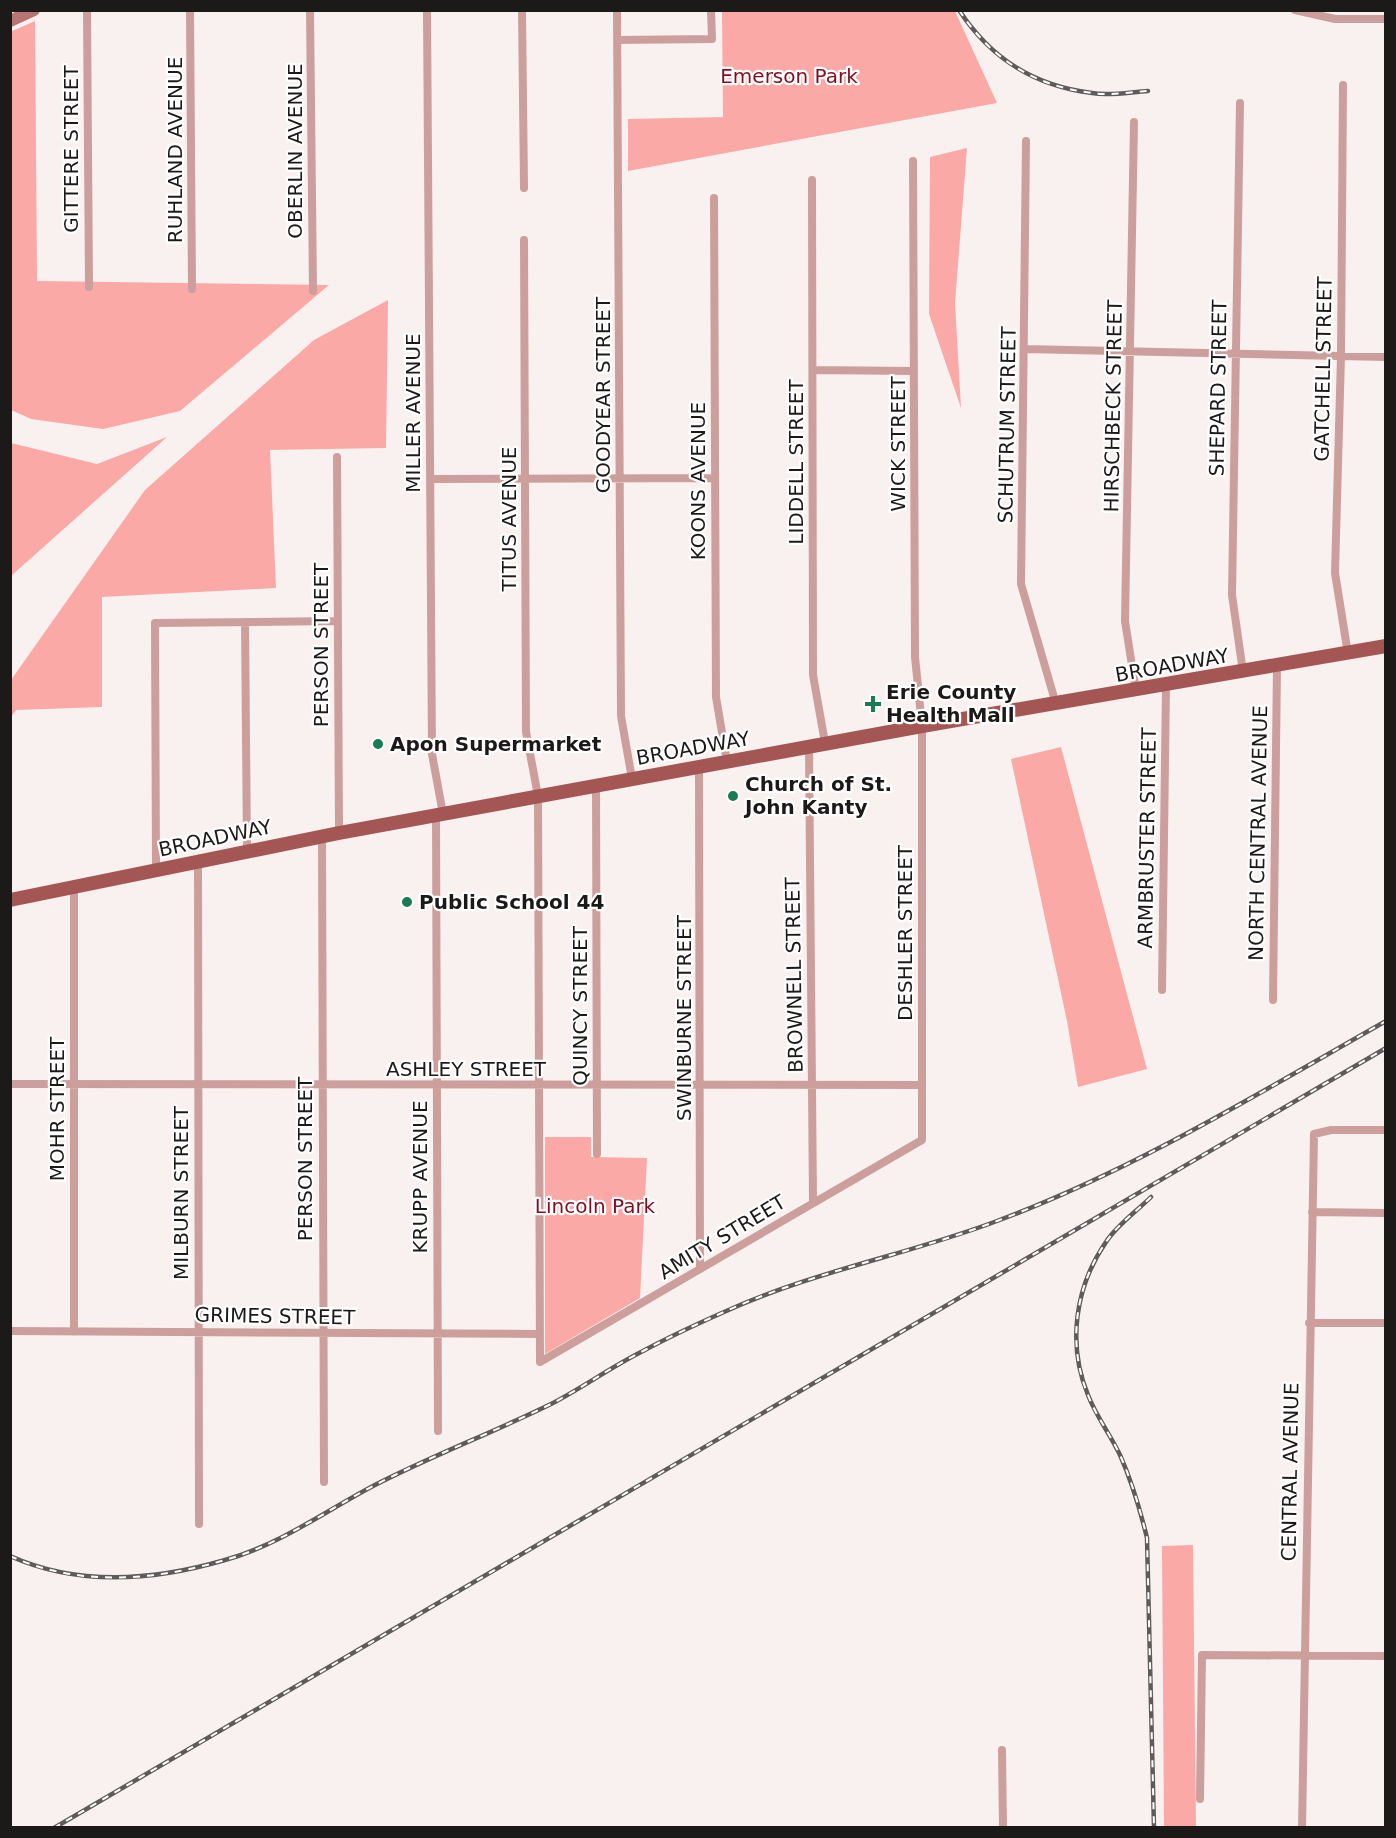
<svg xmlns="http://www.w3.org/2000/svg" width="1396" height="1838" viewBox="0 0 1396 1838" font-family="'DejaVu Sans',sans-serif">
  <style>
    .green { fill: #faa9a6 }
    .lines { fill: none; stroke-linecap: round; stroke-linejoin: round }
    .street { stroke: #cc9f9c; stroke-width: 8 }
    .secondary { stroke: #b67572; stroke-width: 12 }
    .primary { stroke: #a45655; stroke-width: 14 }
    .rail-casing { stroke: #605b5b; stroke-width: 4.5 }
    .rail { stroke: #fff; stroke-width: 2; stroke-dasharray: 7; stroke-linecap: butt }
    .poi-dot { fill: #187c54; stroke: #fff; stroke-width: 2 }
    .labels { text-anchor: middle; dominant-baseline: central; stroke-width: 4.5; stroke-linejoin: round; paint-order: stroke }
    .park-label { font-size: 20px; fill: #850c1e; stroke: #fff }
    .street-label { font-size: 20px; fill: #1c1919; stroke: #fff }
    .poi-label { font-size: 20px; font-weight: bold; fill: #1c1919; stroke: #fff; text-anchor: start }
  </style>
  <rect width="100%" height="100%" fill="#f9f1f0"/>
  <path class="green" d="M722 11H955L997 103 628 171V119L723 117Z
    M35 21 37 281 329 285 180 411 103 429 31 419 11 410 10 32Z
    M967 148 955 303 961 408 929 314 930 157Z
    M388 300 386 448 270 450 276 588 102 597V707L16 710 11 717V680L145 490 314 340Z
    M167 437 11 576V443L97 464Z
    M1061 747 1147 1069 1078 1087 1067 1021 1011 759Z
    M545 1137H591V1157L647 1158 640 1298 545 1354Z
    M1193 1545 1196 1827H1164L1162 1546Z"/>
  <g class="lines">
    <path class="street" d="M87 10 89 287
      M190 10 192 289
      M310 10 313 291
      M427 10 432 754 443 814
      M522 10 524 188
      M617 10 621 716 632 779
      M1295 10 1335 19H1386
      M617 40 712 39 711 10
      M1343 85 1341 356 1335 573 1348 654
      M1240 103 1232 595 1243 672
      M1134 122 1125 621 1136 691
      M1026 141 1021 584 1056 704
      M812 180 813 675 825 743
      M714 198 716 697 727 762
      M524 240 526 732 538 796 540 1362 922 1140V726L915 657 913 161
      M1025 349 1386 357
      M813 370 914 371
      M337 457 339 833
      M430 479 715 478
      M245 622 247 852
      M809 746 813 1202
      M699 767 700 1269
      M596 786 597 1154
      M436 815 438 1431
      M322 836 324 1482
      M198 862 199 1524
      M156 870 155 623 337 621
      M74 887V1332
      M1162 990 1166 685
      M1273 1000 1277 666
      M10 1084 922 1085
      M1312 1212 1385 1213
      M1309 1323H1386
      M10 1331 540 1334
      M1002 1750 1003 1828
      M1200 1799 1202 1655 1386 1656
      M1302 1828 1314 1134 1331 1130H1386"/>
    <path class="secondary" d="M10 21 34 10"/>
    <path class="primary" d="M10 900 339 833 922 726 1386 646"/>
    <g class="rail-casing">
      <path id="rail" d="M959 10C991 59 1034 86 1092 93 1110 96 1130 92 1148 91
        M1151 1197C1137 1211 1117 1225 1106 1242 1075 1287 1067 1344 1088 1395 1096 1416 1110 1434 1120 1455 1132 1482 1140 1509 1147 1538L1154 1828
        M10 1556C79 1587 153 1581 225 1560 279 1545 324 1512 373 1486 431 1456 492 1433 551 1404 582 1388 611 1367 643 1351 669 1337 697 1324 724 1312 811 1272 907 1255 997 1221 1134 1170 1259 1093 1386 1021
        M54 1828 1386 1048"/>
    </g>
    <use href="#rail" class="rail"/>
  </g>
  <g class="poi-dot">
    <path d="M870 695h6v6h6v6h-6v6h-6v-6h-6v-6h6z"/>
    <circle cx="378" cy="744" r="6"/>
    <circle cx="733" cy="796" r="6"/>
    <circle cx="407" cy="902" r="6"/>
  </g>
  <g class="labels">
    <g class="park-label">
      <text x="789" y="76">Emerson Park</text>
      <text x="595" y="1206">Lincoln Park</text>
    </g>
    <g class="street-label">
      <text transform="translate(71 149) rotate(-90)">GITTERE STREET</text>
      <text transform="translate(175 150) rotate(-90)">RUHLAND AVENUE</text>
      <text transform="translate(295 151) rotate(-90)">OBERLIN AVENUE</text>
      <text transform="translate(1323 369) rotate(-89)">GATCHELL STREET</text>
      <text transform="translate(1218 388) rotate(-89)">SHEPARD STREET</text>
      <text transform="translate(603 395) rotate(-90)">GOODYEAR STREET</text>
      <text transform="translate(1113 406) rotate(-89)">HIRSCHBECK STREET</text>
      <text transform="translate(413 413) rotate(-90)">MILLER AVENUE</text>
      <text transform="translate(1007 425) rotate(-89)">SCHUTRUM STREET</text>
      <text transform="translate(898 444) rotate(-90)">WICK STREET</text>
      <text transform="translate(796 462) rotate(-90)">LIDDELL STREET</text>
      <text transform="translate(698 481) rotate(-90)">KOONS AVENUE</text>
      <text transform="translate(509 519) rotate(-90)">TITUS AVENUE</text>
      <text transform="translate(321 645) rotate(-90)">PERSON STREET</text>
      <text transform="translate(1172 665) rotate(-10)">BROADWAY</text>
      <text transform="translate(693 748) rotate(-10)">BROADWAY</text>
      <text transform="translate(1258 833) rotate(-89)">NORTH CENTRAL AVENUE</text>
      <text transform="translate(215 838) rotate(-12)">BROADWAY</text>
      <text transform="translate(1147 838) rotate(-89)">ARMBRUSTER STREET</text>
      <text transform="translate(905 933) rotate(-90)">DESHLER STREET</text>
      <text transform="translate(794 975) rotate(-91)">BROWNELL STREET</text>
      <text transform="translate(580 1006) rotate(-90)">QUINCY STREET</text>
      <text transform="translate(684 1018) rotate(-90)">SWINBURNE STREET</text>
      <text x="466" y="1069">ASHLEY STREET</text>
      <text transform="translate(57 1109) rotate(-90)">MOHR STREET</text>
      <text transform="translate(305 1159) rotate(-90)">PERSON STREET</text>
      <text transform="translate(420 1177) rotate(-90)">KRUPP AVENUE</text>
      <text transform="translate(181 1193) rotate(-90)">MILBURN STREET</text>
      <text transform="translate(722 1237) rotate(-31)">AMITY STREET</text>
      <text transform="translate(275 1316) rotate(1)">GRIMES STREET</text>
      <text transform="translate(1290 1472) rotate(-89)">CENTRAL AVENUE</text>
    </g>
    <g class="poi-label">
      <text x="886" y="692">Erie County<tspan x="886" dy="23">Health Mall</tspan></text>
      <text x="390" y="744">Apon Supermarket</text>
      <text x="745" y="784">Church of St.<tspan x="745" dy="23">John Kanty</tspan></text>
      <text x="419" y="902">Public School 44</text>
    </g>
  </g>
  <rect width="1396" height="1838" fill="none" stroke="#1c1919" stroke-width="24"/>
</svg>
